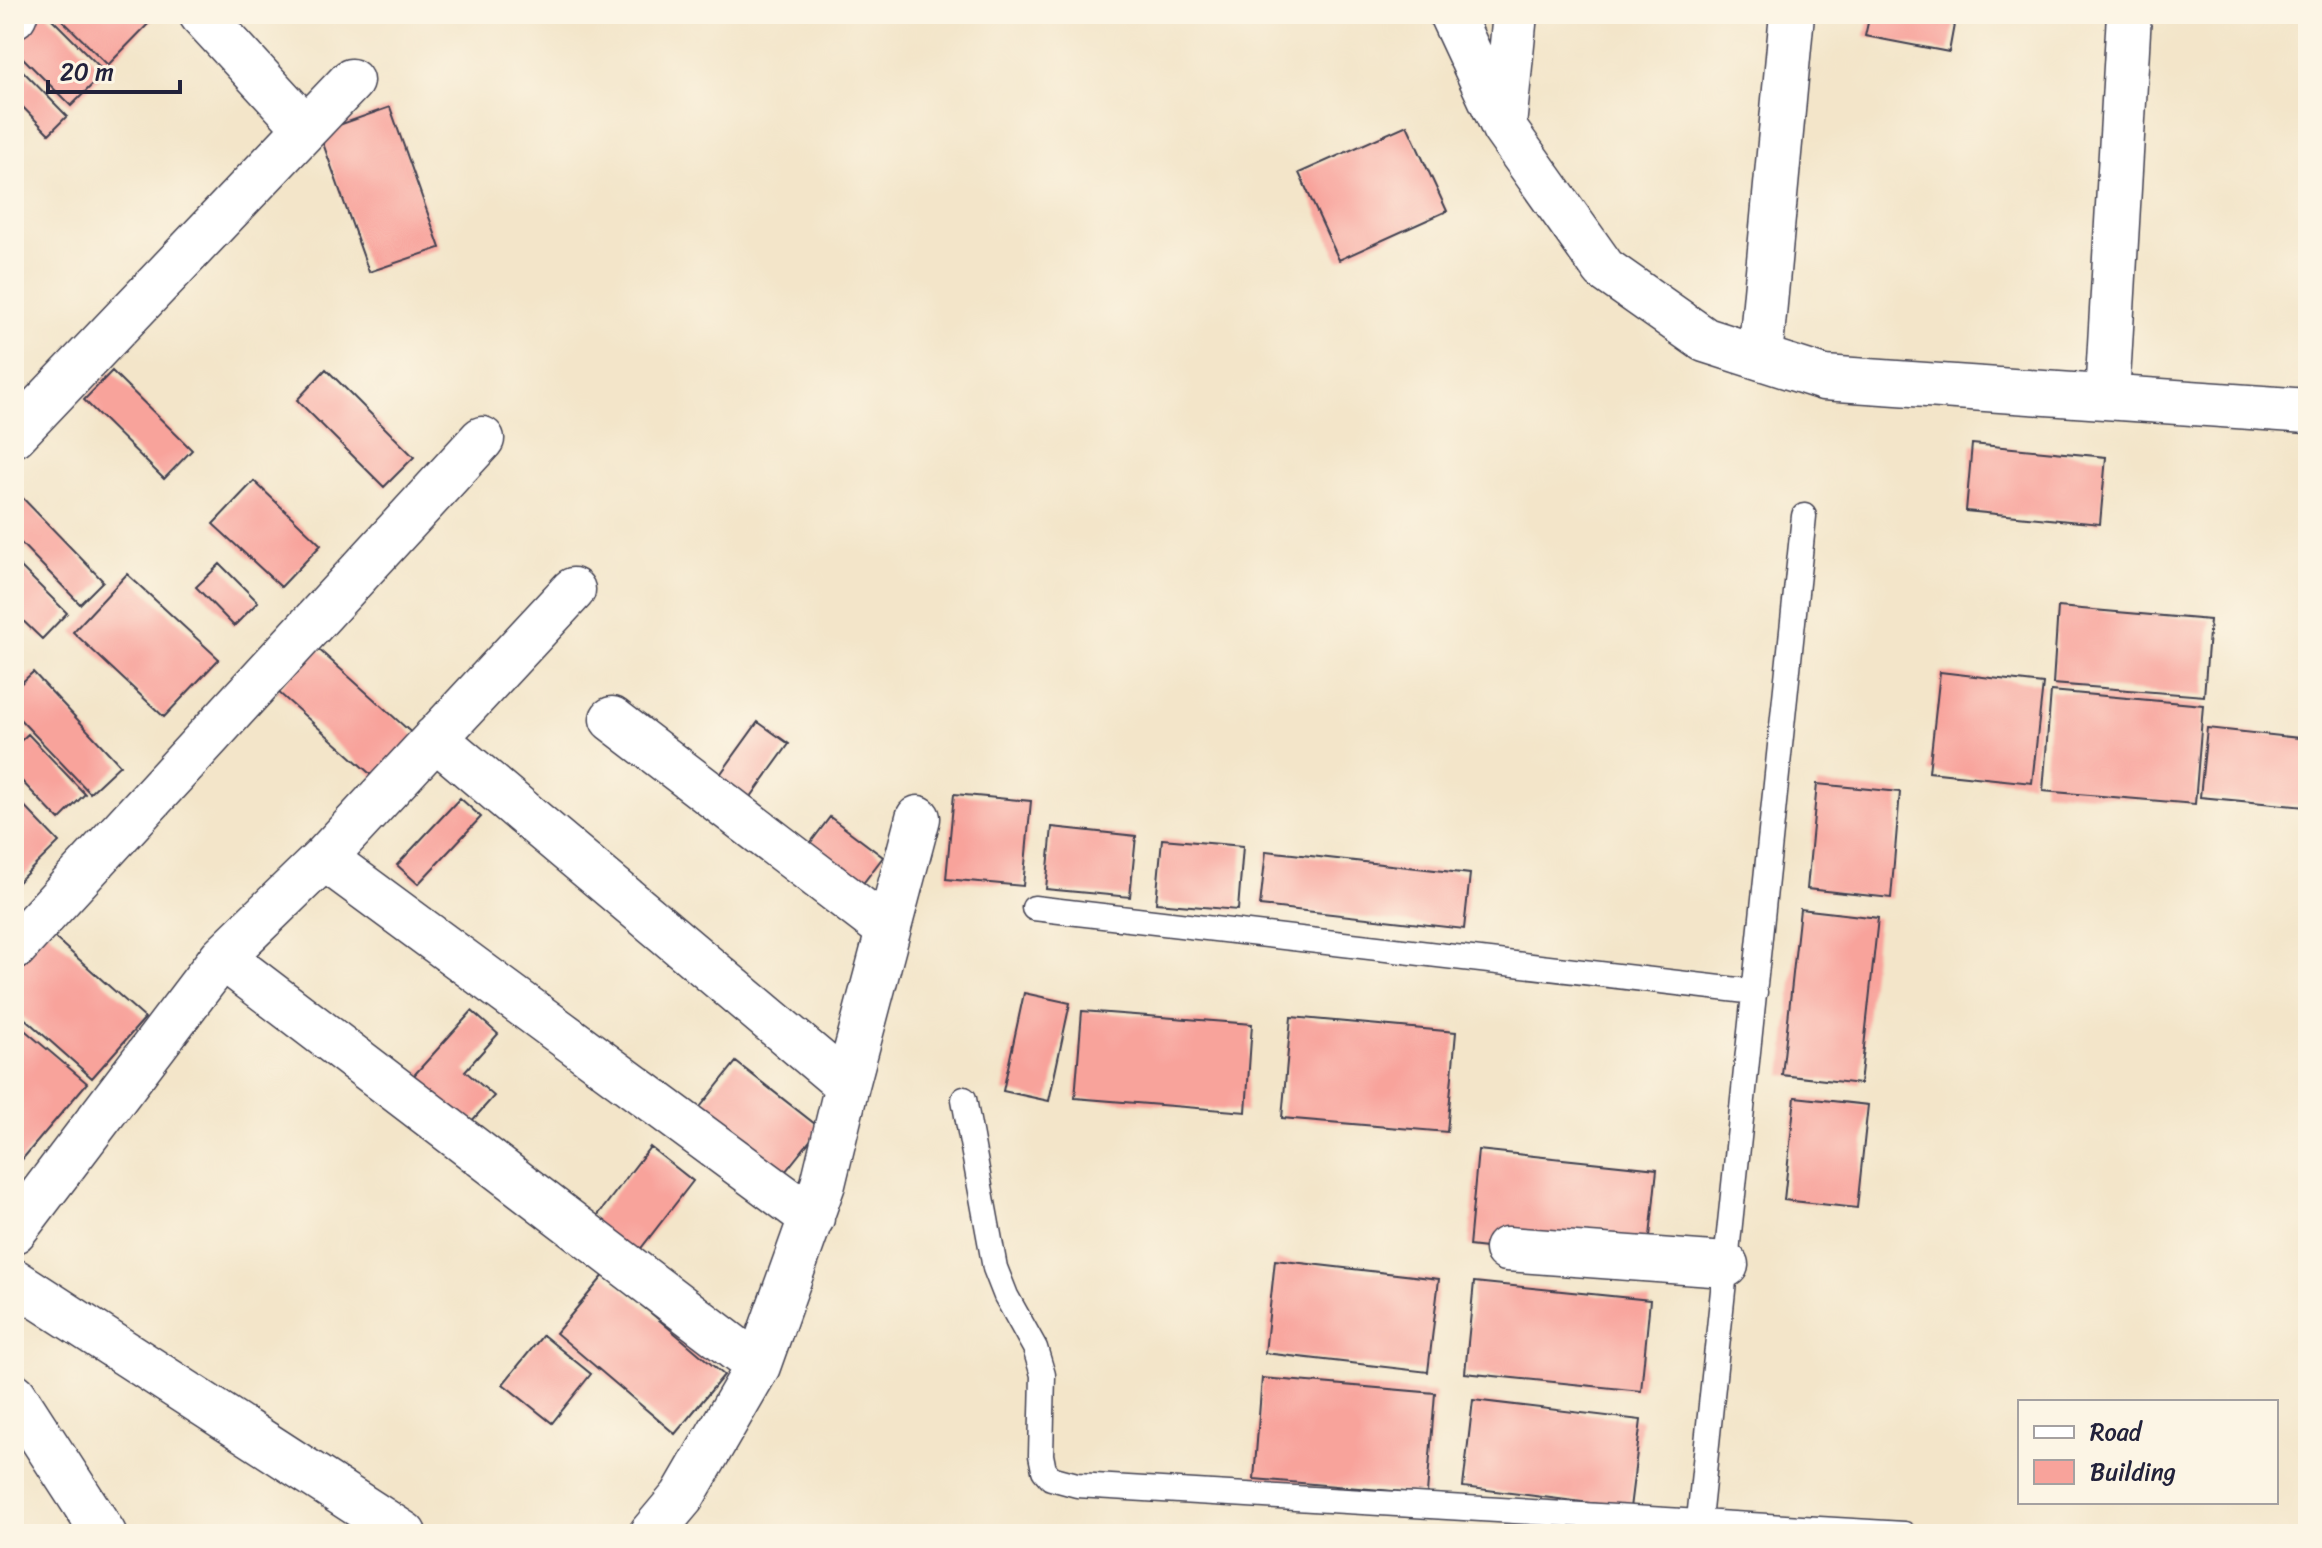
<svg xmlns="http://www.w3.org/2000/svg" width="2322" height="1548" viewBox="0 0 2322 1548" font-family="Sriracha,sans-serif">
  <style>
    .building { fill: #f8a39b }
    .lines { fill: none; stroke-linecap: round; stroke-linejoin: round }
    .service-casing { stroke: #413f50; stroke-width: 27 }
    .minor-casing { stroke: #413f50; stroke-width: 47 }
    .tertiary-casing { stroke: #413f50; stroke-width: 47 }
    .service { stroke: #fff; stroke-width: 24 }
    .minor { stroke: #fff; stroke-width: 44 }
    .tertiary { stroke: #fff; stroke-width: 44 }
  </style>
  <rect width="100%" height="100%" fill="#fcf5e5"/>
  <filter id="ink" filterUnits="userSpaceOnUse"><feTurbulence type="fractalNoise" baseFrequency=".0125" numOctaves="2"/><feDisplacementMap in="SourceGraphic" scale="16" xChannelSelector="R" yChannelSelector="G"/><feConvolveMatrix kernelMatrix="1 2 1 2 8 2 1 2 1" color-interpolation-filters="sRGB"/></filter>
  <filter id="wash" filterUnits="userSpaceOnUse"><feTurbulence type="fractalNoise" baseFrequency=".006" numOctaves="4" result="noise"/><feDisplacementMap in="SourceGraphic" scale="32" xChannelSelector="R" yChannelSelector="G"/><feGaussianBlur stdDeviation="1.8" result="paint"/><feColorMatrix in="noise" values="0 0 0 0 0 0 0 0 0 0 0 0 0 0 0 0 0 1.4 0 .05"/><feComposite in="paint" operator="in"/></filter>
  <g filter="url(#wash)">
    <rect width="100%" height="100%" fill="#f3e5c9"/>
    <g id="blocks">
      <path class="building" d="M39 14H47L105 72 71 106 14 49V39Z
        M56 14H158L108 65Z
        M1870 14H1956L1949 52 1865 36Z
        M14 62 67 116 49 134 14 98Z
        M390 107 440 248 369 272 319 132Z
        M1407 125 1447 211 1339 260 1299 173Z
        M326 369 414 457 384 487 297 400Z
        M112 371 192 450 164 479 84 400Z
        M1972 444 2106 457 2100 524 1966 511Z
        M254 481 321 545 281 587 213 524Z
        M14 489 103 581 80 604 14 536Z
        M14 560 67 613 42 639 14 612Z
        M220 564 258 602 234 626 196 587Z
        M127 574 219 659 164 717 73 632Z
        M2058 607 2210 620 2204 696 2053 684Z
        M316 647 415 736 377 780 277 691Z
        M33 672 120 765 90 793 14 713V690Z
        M1940 672 2043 684 2032 783 1929 772Z
        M2051 691 2203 705 2195 804 2043 791Z
        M758 722 789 744 745 805 714 783Z
        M2207 728 2308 739 2305 807 2200 797Z
        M28 734 85 794 59 820 14 773V747Z
        M1817 784 1900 792 1891 898 1807 889Z
        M954 794 1031 801 1023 886 946 879Z
        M14 795 59 842 16 884 14 882Z
        M460 798 481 817 418 884 397 865Z
        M830 817 883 857 855 894 802 854Z
        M1052 827 1136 836 1130 897 1046 889Z
        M1162 839 1243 846 1238 910 1156 903Z
        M1266 851 1470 874 1464 929 1260 906Z
        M1800 909 1878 918 1860 1084 1782 1075Z
        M46 930 145 1018 92 1078 14 1009V966Z
        M1024 993 1070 1003 1049 1101 1003 1091Z
        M472 1011 498 1034 465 1071 494 1096 462 1132 407 1083Z
        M1082 1011 1252 1024 1246 1112 1075 1098Z
        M1291 1017 1456 1032 1447 1132 1282 1118Z
        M14 1021 87 1083 14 1169Z
        M736 1062 820 1128 777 1182 693 1116Z
        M1795 1097 1868 1105 1857 1208 1784 1200Z
        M650 1147 693 1181 628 1265 585 1232Z
        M1478 1150 1657 1169 1647 1266 1469 1246Z
        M1275 1260 1439 1279 1428 1372 1265 1353Z
        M605 1274 724 1375 675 1434 556 1333Z
        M1474 1282 1650 1300 1641 1391 1465 1373Z
        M543 1335 591 1374 552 1423 503 1384Z
        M1262 1378 1435 1393 1427 1494 1254 1479Z
        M1473 1400 1641 1420 1630 1508 1463 1487Z"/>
    </g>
  </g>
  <g filter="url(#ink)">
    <use href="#blocks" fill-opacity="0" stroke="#413f50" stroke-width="2"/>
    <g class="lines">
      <g class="service-casing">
        <path id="service" d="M1034 908 1755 992
          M964 1099 995 1268 1006 1296 1035 1348 1043 1375 1041 1455 1044 1470 1051 1478 1077 1485 1904 1534
          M1699 1520 1804 516"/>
      </g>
      <g class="minor-casing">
        <path id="minor" d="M201 14 305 127
          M1451 14 1504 128 1604 269 1705 340 1824 378 2308 411
          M14 16 15 14
          M1504 126 1515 14
          M1760 357 1792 14
          M2107 397 2129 14
          M14 435 351 81
          M612 719 888 930
          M435 738 847 1085
          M324 858 812 1218
          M14 948 482 439
          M222 957 758 1366
          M14 1231 222 957 324 858 573 590
          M1507 1249 1726 1265
          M14 1395 104 1534
          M651 1534 682 1497 758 1366 823 1184 847 1085 918 818"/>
      </g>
      <g class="tertiary-casing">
        <path id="tertiary" d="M14 1281 404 1534"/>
      </g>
      <use href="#service" class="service"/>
      <use href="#minor" class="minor"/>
      <use href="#tertiary" class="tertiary"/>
    </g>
  </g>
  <rect width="2322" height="1548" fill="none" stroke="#fcf5e5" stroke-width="48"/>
  <rect x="2018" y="1400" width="260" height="104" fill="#fcf5e5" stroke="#a5a1a1" stroke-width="2"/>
  <rect x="2034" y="1426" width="40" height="12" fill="#ffffff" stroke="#a5a1a1" stroke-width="2"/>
  <text x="2090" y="1440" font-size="24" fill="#22223b">Road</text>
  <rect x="2034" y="1460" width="40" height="24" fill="#f8a39b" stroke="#a5a1a1" stroke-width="2"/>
  <text x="2090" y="1480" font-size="24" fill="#22223b">Building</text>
  <path d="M48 80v12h132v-12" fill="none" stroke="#22223b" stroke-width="4"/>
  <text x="60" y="80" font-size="24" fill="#22223b" stroke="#fcf5e5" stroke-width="6" paint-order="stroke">20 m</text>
</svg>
